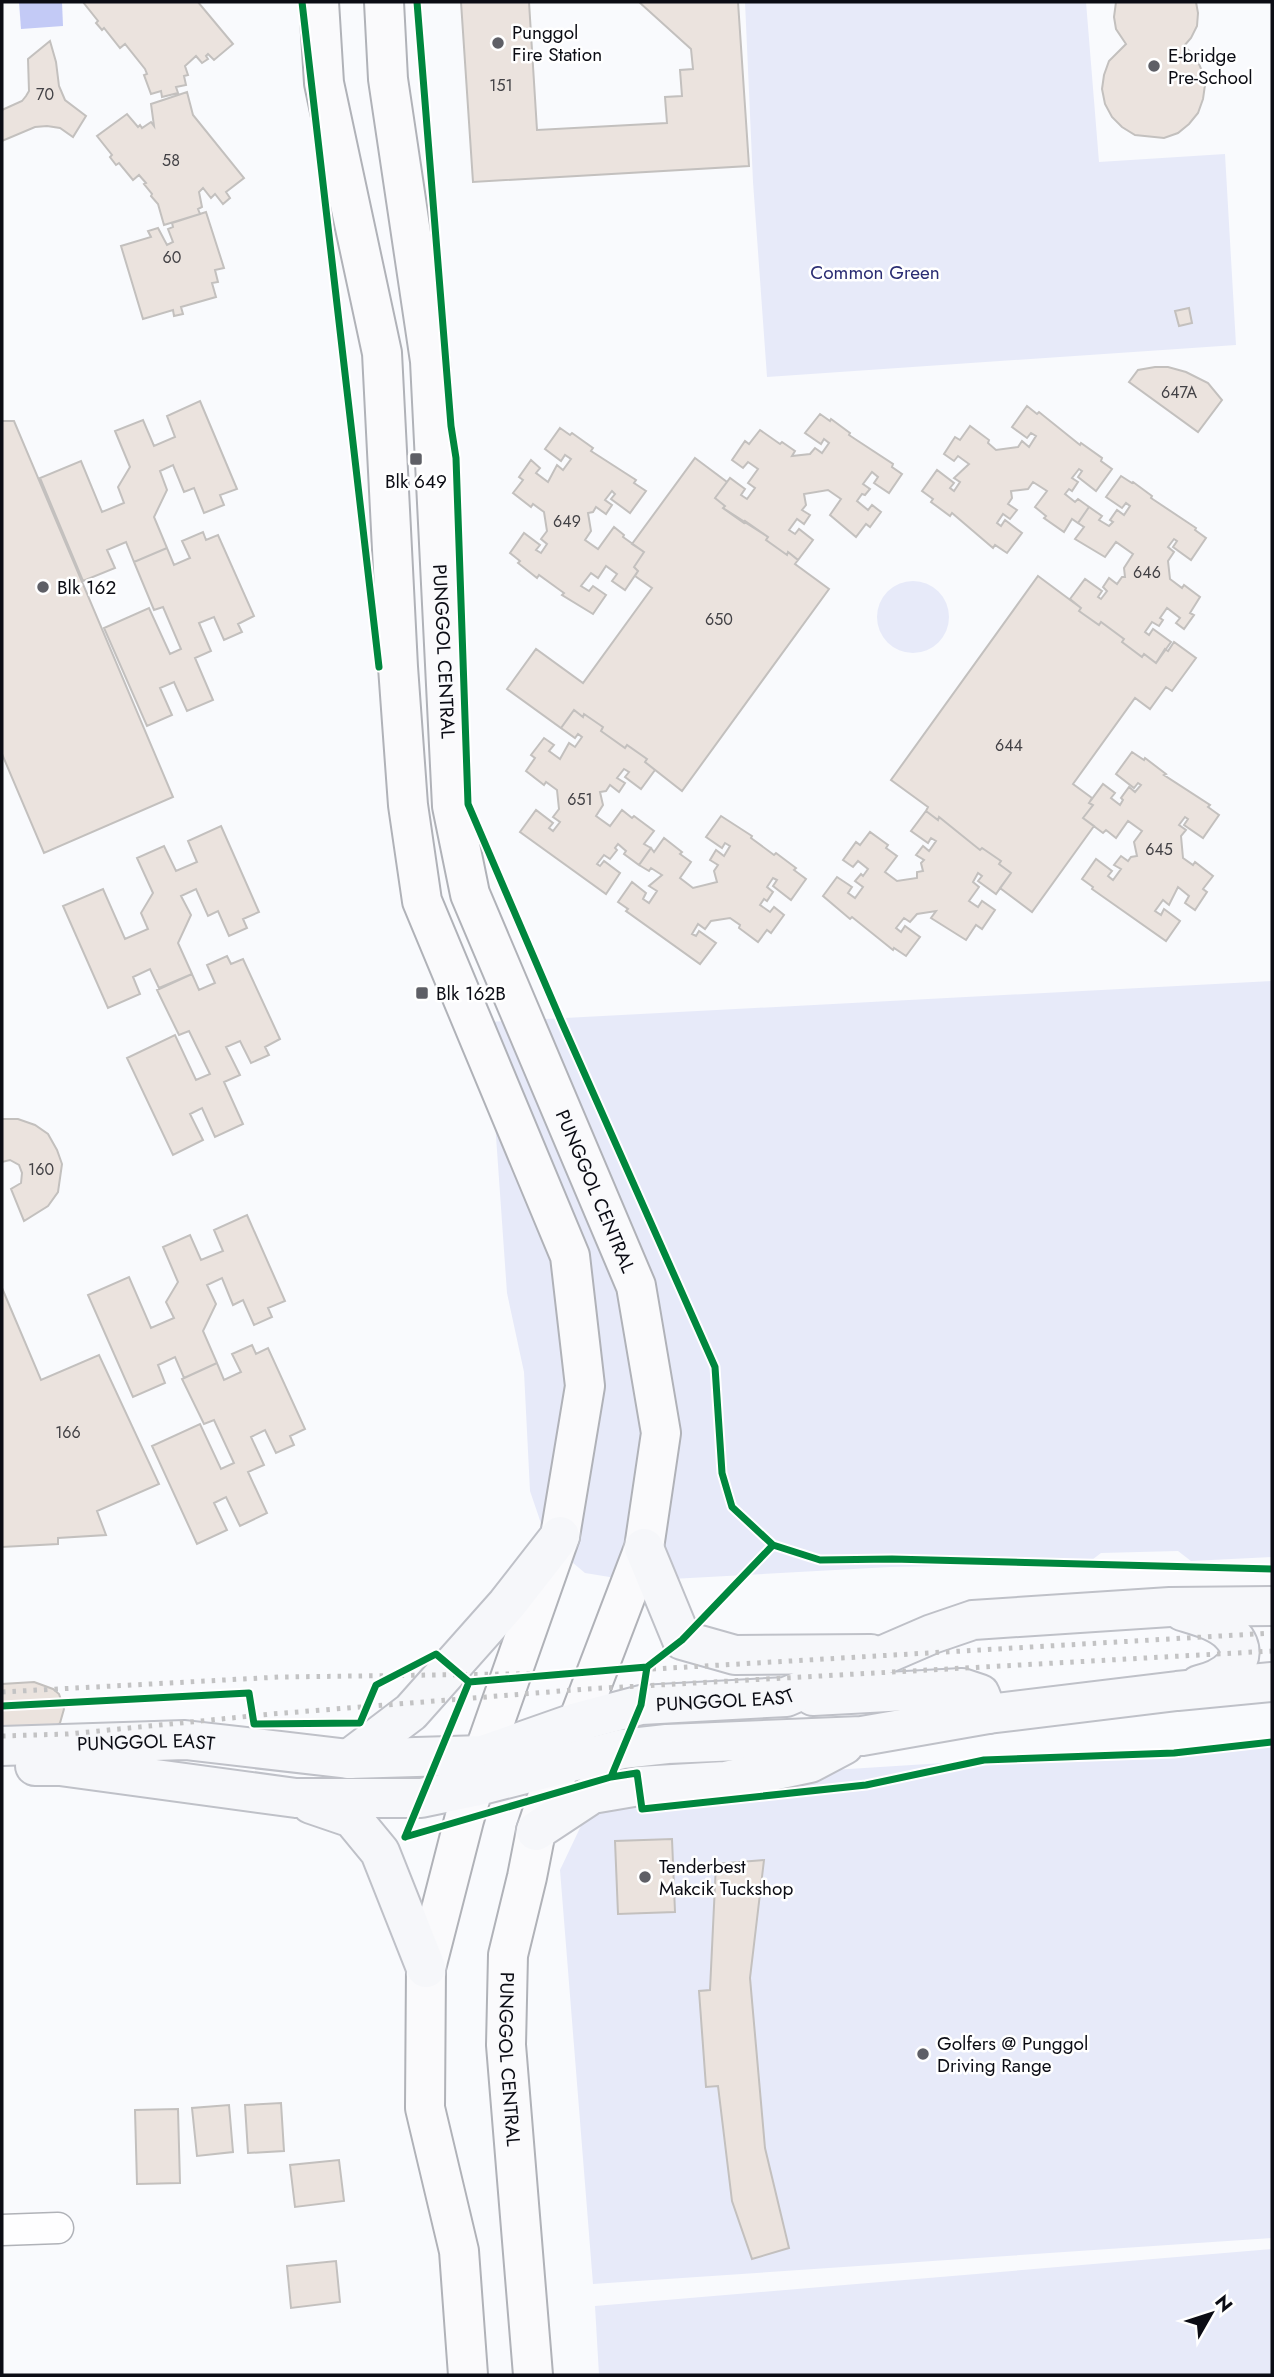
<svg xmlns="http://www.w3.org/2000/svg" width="1274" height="2377" viewBox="0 0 1274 2377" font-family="Jost,sans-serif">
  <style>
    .green { fill: #e7eaf9 }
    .water { fill: #c3caf6 }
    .building { fill: #ebe3de; stroke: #c3c0be; stroke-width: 2 }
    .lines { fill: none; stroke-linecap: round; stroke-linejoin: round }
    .minor-casing { stroke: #b0b2b8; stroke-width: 33 }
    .secondary-casing { stroke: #b0b2b8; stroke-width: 42 }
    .primary-casing { stroke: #bfc1c8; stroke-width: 42 }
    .minor { stroke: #fefeff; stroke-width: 30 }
    .secondary { stroke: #fafafc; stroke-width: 38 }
    .primary { stroke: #f6f7fa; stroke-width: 38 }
    .rail { stroke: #c3c3c4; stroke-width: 5; stroke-dasharray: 3.5 7; stroke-linecap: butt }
    .cycleway-casing { stroke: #fff; stroke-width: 11 }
    .cycleway { stroke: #00873e; stroke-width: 7 }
    .poi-dot { fill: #5e5f66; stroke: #fff; stroke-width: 2.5 }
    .labels { text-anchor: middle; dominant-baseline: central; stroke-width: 5; stroke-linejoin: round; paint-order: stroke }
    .number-label { font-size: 16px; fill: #434246 }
    .poi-label { font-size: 19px; fill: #0b0c14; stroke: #fff; text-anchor: start }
    .park-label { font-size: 19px; fill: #2b2d73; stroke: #fff }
    .street-label { font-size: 19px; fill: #0b0c14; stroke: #fff }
  </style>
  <rect width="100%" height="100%" fill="#f9fafd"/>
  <path class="green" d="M745 2H1086L1099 162 1225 154 1236 345 767 377 753 182Z
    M877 617a36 36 0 1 1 72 0a36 36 0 1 1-72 0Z
    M1272 981V1557L1191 1561 1178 1551 1101 1553 1088 1563 890 1567 634 1581 585 1573 547 1541 530 1491 524 1372 507 1293 488 1022Z
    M1272 1742V2238L593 2284 560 1870 588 1811 630 1783Z
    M1272 2249V2375H599L595 2306Z"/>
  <path class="water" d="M19 2H62L63 26 21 29Z"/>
  <path class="building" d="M83 2H198L233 44 214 60 208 54 206 56 208 59 202 63 196 56 185 66 188 75 184 76 186 85 176 87 178 93 162 97 161 91 151 94 144 75 147 74 145 69 125 44 120 48 104 28 102 30 96 23 98 21Z
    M461 2H529L537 130 667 123 665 97 682 96 680 70 693 69 691 49 639 2H738L749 166 473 182Z
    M1116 2H1196L1198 13 1197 26 1191 38 1184 46 1196 57 1202 71 1205 85 1203 99 1198 113 1189 124 1178 133 1164 138 1135 135 1122 127 1112 117 1105 104 1102 89 1104 75 1109 61 1126 44 1116 29 1114 17Z
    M50 41 56 62 59 86 65 100 86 116 73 137 60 128 47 126 35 127 2 141V110L22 101 26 96 29 91 28 59Z
    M187 92 193 115 244 178 226 192 230 198 223 204 215 194 211 198 203 188 199 192 202 207 198 209 200 214 164 225 158 204 151 196 152 194 144 184 146 183 139 175 133 180 119 163 116 165 110 157 112 155 97 136 127 114 138 127 140 125 142 128 151 122 154 126 151 104Z
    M206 212 224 268 215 270 218 282 212 283 216 297 181 307 183 314 174 316 173 310 143 319 121 246 151 237 148 231 158 228 167 245 173 242 168 229 173 227 172 223Z
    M1189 308 1192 323 1179 326 1175 311Z
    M1155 367H1168L1186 372 1208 383 1222 400 1198 432 1129 382 1138 370Z
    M200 401 237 489 220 495 224 505 204 513 194 488 184 492 173 465 160 471 167 490 154 517 167 548 134 562 126 542 107 550 115 568 83 581 40 478 81 461 102 512 124 503 118 487 130 467 115 431 143 420 154 446 175 437 167 416Z
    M1027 406 1037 414 1039 412 1080 445 1081 443 1102 458 1101 461 1112 469 1096 491 1078 477 1082 471 1079 469 1072 478 1078 482 1072 491 1069 489 1065 494 1075 502 1078 499 1089 507 1078 523 1072 519 1064 532 1044 518 1046 516 1035 507 1047 491 1033 482 1028 489 1011 491 1012 498 1008 504 1017 510 1010 519 1003 514 997 523 1001 526 1005 520 1022 533 1007 553 995 545 993 548 952 513 950 516 931 502 933 499 922 491 937 470 954 483 950 488 954 491 960 482 954 478 969 464 958 456 954 461 944 454 955 437 960 440 970 426 989 440 988 443 996 450 1018 447 1022 441 1029 447 1036 436 1031 433 1027 438 1012 427Z
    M820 414 830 421 831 419 850 433 849 435 855 439 893 464 892 467 902 474 889 493 874 483 878 477 872 472 863 484 870 489 865 495 862 494 857 501 868 510 872 505 881 512 870 527 866 524 856 537 830 515 841 499 828 490 804 494 806 505 802 510 810 515 804 524 797 519 789 530 795 534 799 529 813 540 798 560 788 552 787 555 766 540 768 537 745 521 744 523 723 508 725 506 715 498 730 478 745 489 741 495 747 499 755 488 748 483 758 469 748 462 743 468 732 460 745 441 749 444 760 430 780 444 782 442 795 451 792 456 810 454 815 448 822 453 829 443 824 439 821 444 805 433Z
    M2 421H14L173 797 44 853 2 754Z
    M560 428 570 435 572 433 593 448 591 451 636 480 634 483 646 491 630 513 611 499 615 494 612 491 605 500 612 505 606 514 596 507 593 512 588 513 591 531 585 540 598 549 614 527 624 535 623 537 644 552 634 567 638 571 625 590 612 581 617 574 606 566 598 578 591 573 581 586 589 591 593 586 606 595 593 614 562 595 564 593 539 575 537 578 518 563 520 561 510 553 524 533 540 545 536 550 541 553 547 544 541 539 547 531 544 512 533 504 531 507 513 493 523 480 519 477 531 460 540 468 536 473 548 482 557 465 563 470 571 459 565 455 561 461 545 449Z
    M695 458 727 482 715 498 725 506 723 508 768 537 766 540 787 555 788 552 798 560 795 564 829 589 682 791 645 762 647 759 627 745 625 748 601 731 603 727 584 714 583 717 574 710 561 728 507 689 536 649 583 683 652 588 635 576 638 571 634 567 644 552 632 544Z
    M1121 476 1132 483 1133 482 1152 496 1151 498 1196 528 1195 530 1206 538 1191 560 1173 547 1177 541 1174 539 1168 547 1174 552 1168 561 1170 579 1182 588 1184 585 1200 597 1190 613 1194 615 1184 629 1176 623 1180 618 1167 608 1160 618 1163 620 1159 626 1152 622 1145 632 1149 635 1153 629 1171 642 1156 663 1144 654 1142 657 1122 642 1124 639 1101 622 1099 625 1079 611 1081 608 1070 599 1085 579 1102 591 1098 597 1101 599 1107 591 1103 587 1109 578 1117 584 1122 577H1125L1124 568 1133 554 1116 542 1105 557 1075 539 1084 527 1078 523 1089 507 1102 516 1099 520 1109 526 1113 522 1110 520 1117 510 1124 515 1130 506 1126 503 1122 508 1106 497Z
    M203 532 206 540 218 535 254 616 238 624 242 632 224 640 214 617 199 623 211 651 195 658 213 700 187 711 174 682 160 688 172 715 147 726 104 628 149 608 170 654 181 649 163 607 154 610 134 562 167 548 174 565 190 558 182 541Z
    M1038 576 1081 608 1079 611 1099 625 1101 622 1124 639 1122 642 1142 657 1144 654 1156 663 1165 649 1168 651 1174 642 1196 658 1172 691 1166 687 1150 709 1135 698 1073 784 1092 798 1089 803 1093 805 1083 818 1094 826 1032 912 1000 888 1011 873 999 864 1001 861 982 848 980 850 939 817 938 820 926 811 928 807 891 780Z
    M574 710 583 717 584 714 603 727 601 731 625 748 627 745 647 759 645 762 655 770 641 789 625 777 629 772 624 769 617 778 625 783 619 792 610 785 606 791 600 792 603 805 596 816 610 826 622 810 632 818 634 816 654 831 644 844 651 848 639 865 624 854 626 851 618 844 615 848 617 850 610 859 604 855 597 864 600 866 604 861 620 873 606 894 520 832 536 810 553 823 549 828 553 831 560 822 553 817 559 809 557 790 546 782 544 785 526 771 535 758 531 755 544 738 554 745 549 751 560 759 569 743 575 747 582 737 578 734 575 738 561 728Z
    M1132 752 1144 760 1145 758 1166 774 1164 775 1210 805 1208 807 1219 815 1203 838 1184 825 1188 819 1185 817 1179 825 1186 830 1181 836 1183 858 1193 865 1195 862 1213 876 1203 889 1207 892 1195 910 1185 903 1189 896 1178 887 1169 905 1163 900 1155 911 1161 915 1164 909 1180 921 1166 941 1092 889 1093 887 1082 879 1096 859 1112 871 1108 876 1113 880 1121 869 1114 865 1121 856 1128 861 1131 857 1137 856 1134 842 1142 831 1128 821 1116 838 1106 830 1103 833 1083 818 1093 805 1089 803 1103 784 1115 793 1111 798 1120 805 1123 800 1121 798 1129 787 1135 792 1141 785 1138 783 1134 788 1116 774Z
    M926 811 938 820 939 817 980 850 982 848 1001 861 999 864 1011 873 996 894 978 881 982 876 978 873 973 882 979 887 969 901 978 907 982 901 995 910 982 929 976 925 966 940 931 918 936 911 917 914 910 922 904 918 896 928 901 932 905 926 920 937 906 956 894 948 893 950 852 917 850 919 823 896 837 877 852 887 848 893 855 898 863 887 855 881 861 874 863 876 868 869 858 861 853 867 843 860 856 842 860 845 870 832 888 845 886 848 897 856 885 872 897 881 917 878V872L923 871 921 863 924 860 916 855 923 846 929 851 936 841 931 838 928 843 911 831Z
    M721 816 752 836 751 838 774 855 776 853 796 868 794 870 806 879 791 900 773 886 777 880 773 878 767 887 773 892 767 901 764 899 760 905 770 912 774 907 784 915 771 933 767 930 758 942 739 928 740 925 730 918 711 921 705 929 698 924 692 934 696 936 699 931 716 943 700 964 626 911 628 909 618 902 632 882 646 893 643 899 649 903 657 891 649 886 662 875 651 868 649 871 639 865 651 848 654 852 664 838 682 852 680 854 691 862 680 878 693 888 717 882 714 871 718 865 710 860 716 850 724 856 730 846 725 843 722 848 706 837Z
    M221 826 259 912 243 919 247 928 229 936 218 911 208 916 196 889 181 896 191 915 178 943 192 974 159 988 150 969 133 977 140 994 108 1008 63 906 103 889 125 939 148 929 141 913 153 893 137 858 164 846 176 871 197 862 188 841Z
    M227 956 231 964 243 959 280 1039 265 1047 269 1055 251 1063 240 1041 226 1047 240 1075 224 1082 243 1124 215 1137 202 1108 190 1114 203 1140 173 1155 127 1058 175 1035 196 1080 210 1074 189 1031 179 1035 157 990 192 974 199 990 215 983 207 965Z
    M2 1119H18L35 1125 48 1134 57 1150 62 1164 58 1192 48 1206 24 1221 11 1189 21 1183 22 1173 19 1165 10 1160 2 1162Z
    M247 1215 285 1301 268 1308 272 1317 254 1325 243 1300 233 1305 222 1278 207 1285 216 1304 203 1331 217 1363 184 1378 175 1357 158 1365 165 1383 133 1397 88 1295 129 1277 151 1328 174 1318 166 1302 178 1282 163 1247 190 1235 201 1260 223 1251 214 1230Z
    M2 1288 41 1380 99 1355 159 1484 97 1511 106 1535 58 1538V1544L2 1547Z
    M252 1345 256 1354 268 1348 305 1429 290 1436 294 1445 276 1453 265 1430 251 1437 264 1465 248 1472 267 1513 240 1526 226 1497 214 1503 227 1530 197 1544 152 1446 200 1424 221 1469 234 1463 214 1420 204 1424 182 1379 217 1363 224 1380 241 1372 232 1354Z
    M34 1682 53 1689 59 1694 64 1709 60 1723 55 1728 2 1739V1684Z
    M672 1839 675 1912 618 1914 615 1841Z
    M764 1860 750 1978 765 2148 789 2248 752 2259 732 2201 718 2086 706 2087 699 1991 710 1990 716 1864Z
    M281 2103 284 2151 248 2153 245 2105Z
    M229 2105 233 2152 197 2156 192 2108Z
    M178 2109 180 2183 137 2184 135 2110Z
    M339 2160 344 2201 295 2207 290 2165Z
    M336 2261 340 2302 291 2308 287 2266Z"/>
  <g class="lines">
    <g class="minor-casing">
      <path id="minor" d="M2 2230 58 2228"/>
    </g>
    <g class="secondary-casing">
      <g id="secondary">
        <path d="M319 2 324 83 382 353 398 667 408 805 422 901 570 1256 585 1386 560 1536 483 1755 464 1820 426 1968 425 2108 459 2251 468 2375"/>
        <path id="s1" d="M384 2 388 79 430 361 452 806 470 894 636 1286 661 1433 644 1548 562 1763 548 1795 536 1831 527 1877 508 1955 506 2045 533 2375"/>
      </g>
    </g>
    <g class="primary-casing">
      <g id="primary">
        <path d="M644 1548 682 1640 735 1655 871 1654"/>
        <path d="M1182 1611C1198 1616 1219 1621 1231 1634 1256 1661 1221 1680 1199 1685"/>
        <path d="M813 1696 962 1688 980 1694 988 1714"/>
        <path id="s2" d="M2 1746 185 1740 349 1759 483 1755 577 1722 641 1705 786 1697 932 1634 973 1620 1170 1607 1272 1606"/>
        <path d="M349 1759 411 1712 507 1604 560 1536"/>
        <path d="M35 1766H60L296 1798H421L474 1787 622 1749 667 1744 862 1736 988 1714 1177 1691 1272 1682"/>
        <path d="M311 1804 352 1818 380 1852 426 1968"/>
        <path d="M536 1831 592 1794 639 1786 725 1781 810 1763 844 1745"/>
      </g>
    </g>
    <use href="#minor" class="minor"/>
    <use href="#secondary" class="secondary"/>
    <use href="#primary" class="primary"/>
    <path class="rail" d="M2 1692 280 1677 584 1673 1272 1633
      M2 1736 68 1734 272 1714 586 1689 1272 1651"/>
    <g class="cycleway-casing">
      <path id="cycleway" d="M302 2 379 667
        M417 2 451 426 456 458 468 804 562 1023 715 1367 722 1473 732 1507 773 1545 820 1560 892 1559 1272 1569
        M773 1545 682 1640 647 1667 641 1705 611 1777 637 1773 642 1809 866 1785 984 1760 1174 1753 1272 1742
        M2 1706 249 1693 254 1724 360 1723 376 1685 436 1654 469 1682 647 1667
        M405 1837 611 1777
        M405 1837 469 1682"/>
    </g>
    <use href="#cycleway" class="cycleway"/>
  </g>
  <g class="poi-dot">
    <circle cx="498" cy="43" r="7"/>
    <circle cx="1154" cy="66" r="7"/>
    <rect x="409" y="452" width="14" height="14" rx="3.5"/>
    <circle cx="43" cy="587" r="7"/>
    <rect x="415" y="986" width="14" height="14" rx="3.5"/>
    <circle cx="645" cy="1877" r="7"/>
    <circle cx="923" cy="2054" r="7"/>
  </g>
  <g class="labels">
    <g class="number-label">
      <text x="501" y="85">151</text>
      <text x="45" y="94">70</text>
      <text x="171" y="160">58</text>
      <text x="172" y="257">60</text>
      <text x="1179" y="392">647A</text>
      <text x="567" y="521">649</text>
      <text x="1147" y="572">646</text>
      <text x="719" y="619">650</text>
      <text x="1009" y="745">644</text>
      <text x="580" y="799">651</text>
      <text x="1159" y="849">645</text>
      <text x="41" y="1169">160</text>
      <text x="68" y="1432">166</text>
    </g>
    <g class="poi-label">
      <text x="512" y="32">Punggol<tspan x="512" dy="22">Fire Station</tspan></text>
      <text x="1168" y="55">E-bridge<tspan x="1168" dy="22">Pre-School</tspan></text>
      <text x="416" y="481" text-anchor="middle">Blk 649</text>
      <text x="57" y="587">Blk 162</text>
      <text x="436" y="993">Blk 162B</text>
      <text x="659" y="1866">Tenderbest<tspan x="659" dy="22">Makcik Tuckshop</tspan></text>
      <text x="937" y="2043">Golfers @ Punggol<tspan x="937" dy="22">Driving Range</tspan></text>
    </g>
    <g class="park-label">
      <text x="875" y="272">Common Green</text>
    </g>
    <g class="street-label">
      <text stroke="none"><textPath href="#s1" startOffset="653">PUNGGOL CENTRAL</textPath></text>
      <text stroke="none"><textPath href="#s1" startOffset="1220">PUNGGOL CENTRAL</textPath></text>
      <text stroke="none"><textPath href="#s2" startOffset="732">PUNGGOL EAST</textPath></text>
      <text stroke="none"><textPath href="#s2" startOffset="144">PUNGGOL EAST</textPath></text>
      <text stroke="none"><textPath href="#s1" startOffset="2123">PUNGGOL CENTRAL</textPath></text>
    </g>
  </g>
  <rect width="1274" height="2377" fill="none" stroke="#0b0c14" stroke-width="7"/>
  <g transform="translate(1211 2314) rotate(51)" stroke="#ffffff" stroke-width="5" paint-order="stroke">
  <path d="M0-5L12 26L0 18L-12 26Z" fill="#0b0c14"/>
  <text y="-10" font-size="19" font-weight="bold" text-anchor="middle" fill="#0b0c14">N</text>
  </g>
</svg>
